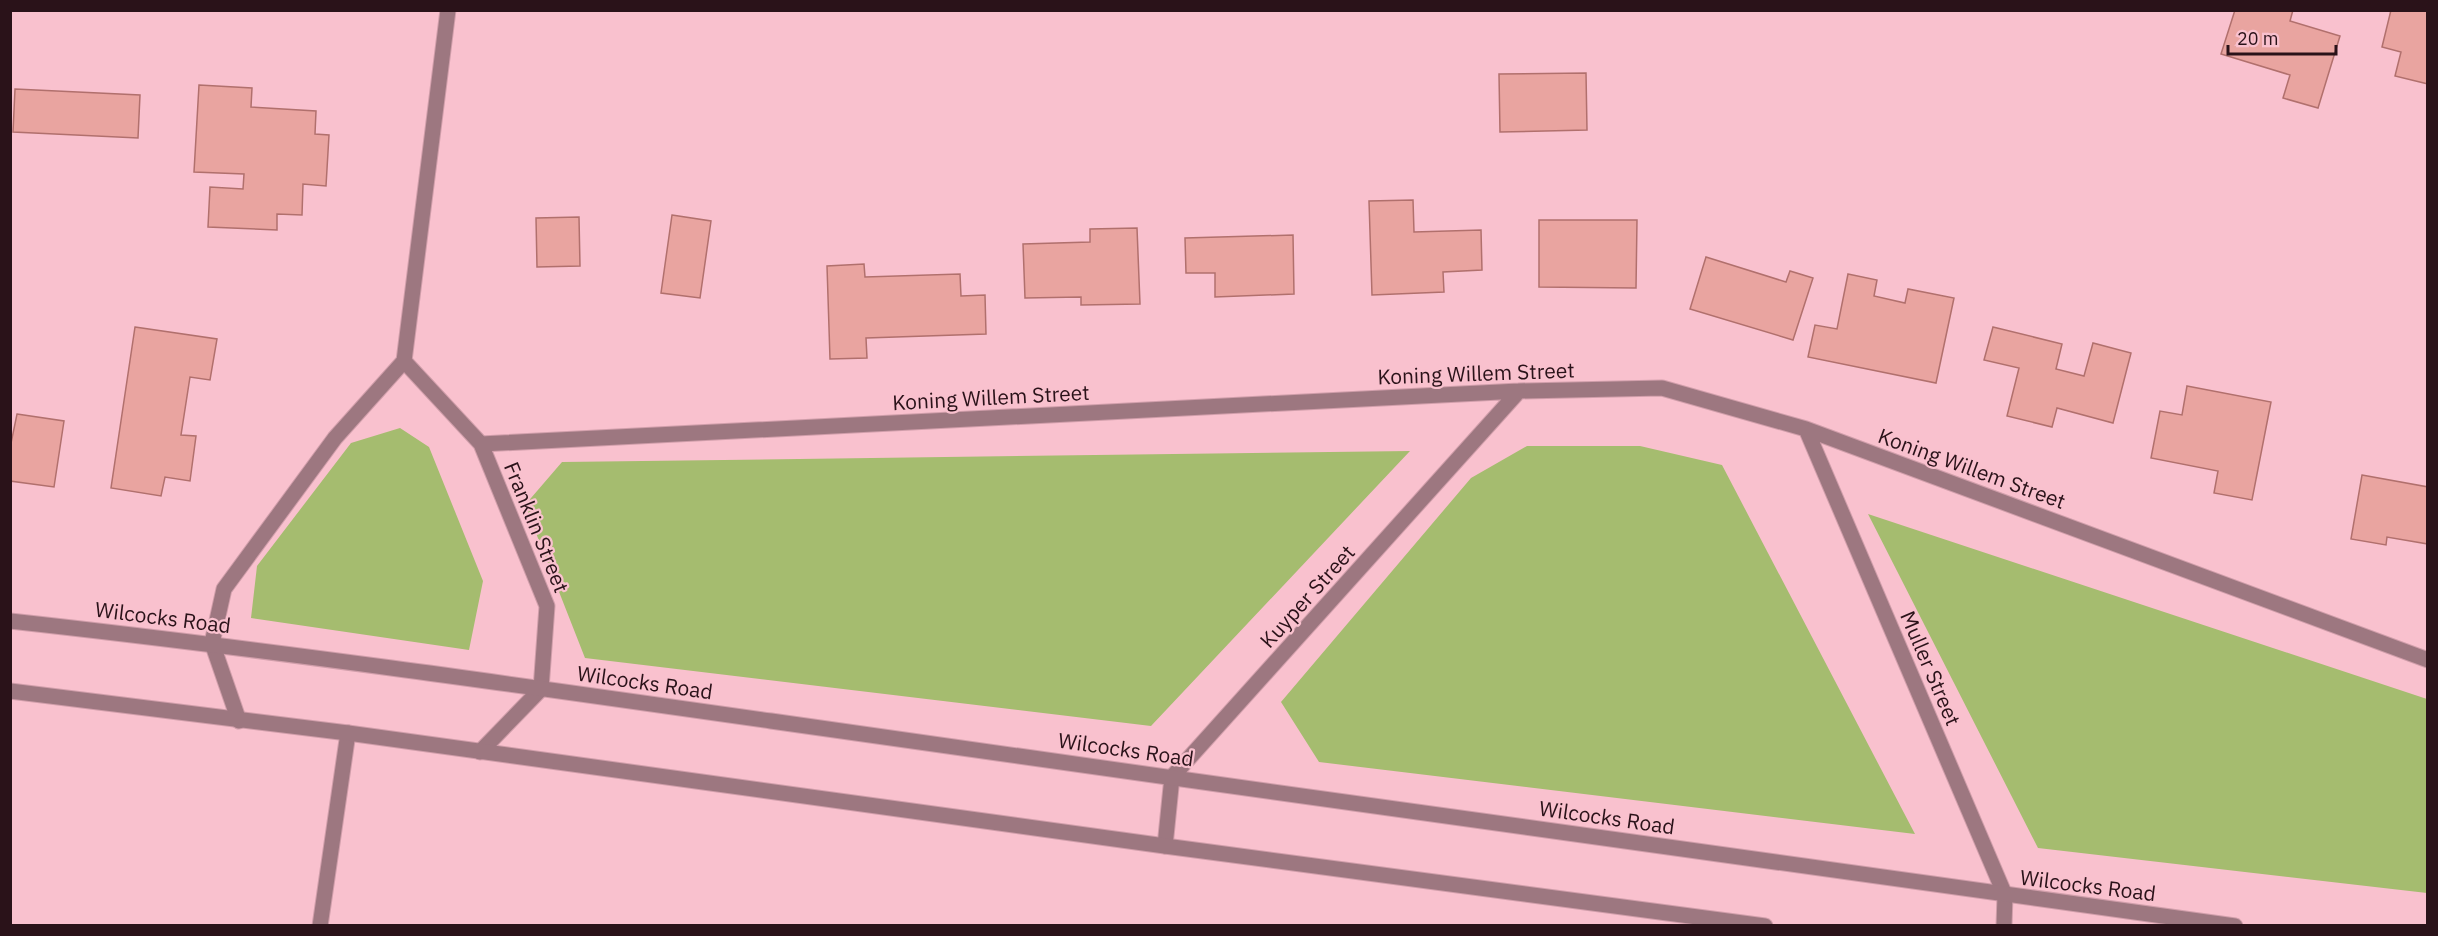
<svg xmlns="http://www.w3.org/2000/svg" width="2438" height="936" viewBox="0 0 2438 936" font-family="'IBM Plex Sans',sans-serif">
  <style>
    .green { fill: #a5bc6f }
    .building { fill: #e9a4a0; stroke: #b1706d; stroke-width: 1.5 }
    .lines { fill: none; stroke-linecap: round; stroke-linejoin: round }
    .minor-casing { stroke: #d09eaa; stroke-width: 17 }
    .tertiary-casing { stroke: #d09eaa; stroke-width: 17 }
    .minor { stroke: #9d7780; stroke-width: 15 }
    .tertiary { stroke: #9d7780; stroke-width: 15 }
    .labels { text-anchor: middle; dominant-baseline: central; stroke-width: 4.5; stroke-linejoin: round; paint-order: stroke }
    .street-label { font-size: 21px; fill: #2a1219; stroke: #f9c1ce }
  </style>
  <rect width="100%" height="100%" fill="#f9c1ce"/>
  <path class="green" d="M400 428 429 447 483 581 469 650 251 618 257 566 351 443Z
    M1527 446H1640L1722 465 1915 834 1319 762 1281 702 1471 478Z
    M1410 451 1151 726 585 658 525 505 562 462Z
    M1868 514 2427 699V893L2038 848Z"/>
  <path class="building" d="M2235 10H2293L2290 21 2340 36 2318 108 2283 98 2290 75 2221 54Z
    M2391 10H2428V84L2395 76 2401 52 2382 47Z
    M1586 73 1587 130 1500 132 1499 74Z
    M199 85 252 88 251 107 316 111 315 134 329 135 326 186 303 184 302 215 277 214V230L208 227 210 187 243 189 244 174 194 172Z
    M15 89 140 95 138 138 13 132Z
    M1413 200 1414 232 1481 230 1482 270 1443 272 1444 292 1372 295 1369 201Z
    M672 215 711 221 700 298 661 293Z
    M579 217 580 266 537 267 536 218Z
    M1539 220H1637L1636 288 1539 287Z
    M1137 228 1140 304 1081 305V297L1025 298 1023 244 1090 242V229Z
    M1293 235 1294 294 1215 297V273H1186L1185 238Z
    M1706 257 1786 282 1790 271 1813 278 1793 340 1690 309Z
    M864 264 865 277 960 274 961 296 985 295 986 334 866 338 867 358 830 359 827 266Z
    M1848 274 1877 280 1874 296 1905 303 1908 289 1954 298 1936 383 1808 357 1815 325 1837 329Z
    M135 327 217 339 210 380 190 377 181 435 196 436 190 481 165 477 161 496 111 488Z
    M1993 327 2062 344 2056 369 2084 376 2093 343 2131 353 2113 423 2057 408 2052 427 2007 416 2019 368 1984 360Z
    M2187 386 2271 402 2252 500 2214 493 2218 471 2151 458 2160 411 2182 415Z
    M17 414 64 421 54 487 10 481V448Z
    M2362 475 2428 487V544L2387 537 2386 545 2351 539Z"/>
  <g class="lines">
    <g class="minor-casing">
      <path id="minor" d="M404 361 481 444 547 606 541 689 480 752
        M1806 429 2005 895 2004 926
        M481 444 1519 391 1662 388 1806 429 2428 660
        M239 721 212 643 224 589 335 438 404 361 448 10
        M1165 846 1172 777 1519 391
        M320 926 348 733"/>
    </g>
    <g class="tertiary-casing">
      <path id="tertiary" d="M10 621C265 649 518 685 771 721 1259 789 1746 862 2235 926
        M10 691 348 733 1165 846 1765 926"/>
    </g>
    <use href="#minor" class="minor"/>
    <use href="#tertiary" class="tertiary"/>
  </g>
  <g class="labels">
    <g class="street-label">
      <text transform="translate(1476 373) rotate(-2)">Koning Willem Street</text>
      <text transform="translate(991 397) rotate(-3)">Koning Willem Street</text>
      <text transform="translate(1972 468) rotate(20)">Koning Willem Street</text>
      <text transform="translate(537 527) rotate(68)">Franklin Street</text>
      <text transform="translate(1307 596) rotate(-48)">Kuyper Street</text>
      <text transform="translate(163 617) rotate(7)">Wilcocks Road</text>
      <text transform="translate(1931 668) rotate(67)">Muller Street</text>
      <text transform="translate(645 682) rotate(8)">Wilcocks Road</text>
      <text transform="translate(1126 749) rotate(8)">Wilcocks Road</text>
      <text transform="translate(1607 817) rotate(8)">Wilcocks Road</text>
      <text transform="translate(2088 885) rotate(7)">Wilcocks Road</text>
    </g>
  </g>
  <rect width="2438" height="936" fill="none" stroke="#2a1219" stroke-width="24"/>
  <path d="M2228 45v9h108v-9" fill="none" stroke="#2a1219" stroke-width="3"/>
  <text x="2237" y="45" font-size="18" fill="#2a1219" stroke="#f9c1ce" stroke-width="4.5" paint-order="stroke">20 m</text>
</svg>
